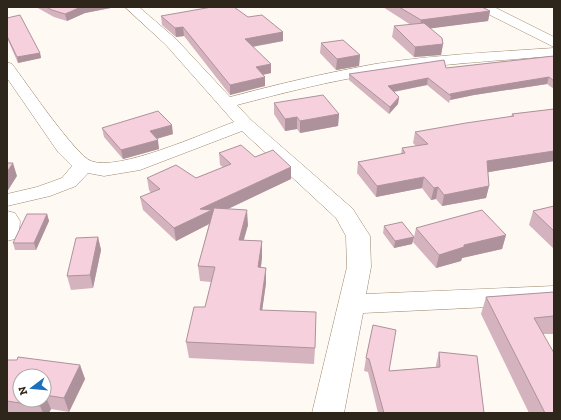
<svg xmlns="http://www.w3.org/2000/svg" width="561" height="420" viewBox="0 0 561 420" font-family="'Zilla Slab',serif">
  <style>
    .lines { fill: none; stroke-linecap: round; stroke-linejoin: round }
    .street-casing { stroke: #9d876c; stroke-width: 1 }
    .street { fill: #fff; fill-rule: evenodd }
    .wall { fill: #d4b3be }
    .shaded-wall { fill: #ad929b }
    .building { fill: #f7d0dd; stroke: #ad929b }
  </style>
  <rect width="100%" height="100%" fill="#fef9f3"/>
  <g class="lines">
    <g class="street-casing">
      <path id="street" d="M125 7H139L176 39 230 97C278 84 326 73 375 64 434 55 494 52 554 48V56C495 61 435 64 376 74 329 81 283 93 237 105L251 120 353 209 356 214 370 236 371 267 366 294 554 286V304L363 313 344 413H312L347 267 346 236 336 218 242 131 140 170 104 176 88 173 76 186 50 196 7 206V194L37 187 62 178 72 166 58 152 7 78V62L12 64C25 81 76 156 91 161 118 172 204 133 234 122L166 45Z
        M478 7H494L554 37V47L480 10Z
        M7 211 15 213 20 221 19 234 15 239 7 241Z"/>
    </g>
    <use href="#street" class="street"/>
  </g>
  <path class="wall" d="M36 7H116L85 13 67 21 54 17Z
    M383 7H482L490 11 488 21 430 28 443 44 441 55 414 57 392 37 394 26 411 25Z
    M161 16 248 17 283 32V41L253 47 271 73 263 75 265 77V86L230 95 184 36 176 37 162 25Z
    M7 18 40 53 41 58 18 63 7 38Z
    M321 43 360 55 359 66 336 70 320 53Z
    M554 56V89L547 84 474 95 450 100 449 103 427 85 394 92 399 97 398 104 389 114 349 80V74L446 68Z
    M274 103 339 114 338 126 300 133 297 129 285 131 274 114Z
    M554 109V161L488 172 489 186 486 198 442 206 436 199 431 200 422 188 376 197 357 173 358 162 401 154 402 148 416 146 413 143 415 132 511 117 512 114Z
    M102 128 173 134 157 139 159 149 123 159 104 137Z
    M219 153 255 157 291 179 228 209 248 225 244 240 262 241V257L261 267 266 283 262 310 315 348 314 364 189 358 186 342 205 307 211 282 200 281 198 266 209 224 176 241 143 210 140 197 151 193 149 190 147 178H196L223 167 220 165Z
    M554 206V249L529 225 533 211Z
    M47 214 49 221 36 250H15L13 243Z
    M384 226 414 237 412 244 394 248 383 233Z
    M416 228 506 235 502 249 462 258 461 261 436 268 413 242Z
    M98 237 101 250 93 288 71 290 67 276Z
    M554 292V334H543L554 413H529L481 314 486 297Z
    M373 325 389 371 436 367V365L439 352 484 413H378L368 372 364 371 366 358Z
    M7 360 80 365 85 379 69 412 51 409 49 413H7Z"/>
  <path class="shaded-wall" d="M81 7H116L85 13 67 21 65 14Z
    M490 11 488 21 419 30 421 20Z
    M183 27 184 36 176 37 175 28Z
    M283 32V41L245 48V39Z
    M443 44 441 55 414 57 415 47Z
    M40 53 41 58 18 63 17 57Z
    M360 55 359 66 336 70 337 59Z
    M271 64V73L256 76V67Z
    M265 77V86L230 95V85Z
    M549 77 547 84 474 95 450 100 451 96 450 94 476 89Z
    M428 78 427 85 387 93 388 86Z
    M399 97 398 104 389 114 390 107Z
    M339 114 338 126 300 133V121Z
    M297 117V129L285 131V119Z
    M172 125 173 134 152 140 150 131Z
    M158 140 159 149 123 159 121 150Z
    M554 151V161L484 173 487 161Z
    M13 163 17 176 7 192V172Z
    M291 167V179L213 216V222L176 241 174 228 200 209Z
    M424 177 422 188 376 197 377 186Z
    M489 186 486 198 442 206 444 195Z
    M438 187 436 199 431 200 434 188Z
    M247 210 248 225 239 255V240Z
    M47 214 49 221 36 250 34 243Z
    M506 235 502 249 462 258 461 261 436 268 439 255 464 245Z
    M98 237 101 250 93 288 90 275Z
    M414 237 412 244 394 248 395 241Z
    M262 241V257L259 283 258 267Z
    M266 268V283L260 326V310Z
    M80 365 85 379 69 412 64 398Z
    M45 395 51 409 49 413H43L40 406 43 400H44V397Z"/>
  <path class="building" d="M46 7H81L65 14 52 10Z
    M212 7H234L248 17 262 15 283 32 245 39 271 64 256 67 265 77 230 85 183 27 175 28 161 16Z
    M399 7H482L490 11 421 20Z
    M20 15 40 53 17 57 7 36V18Z
    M424 23 442 38 443 44 415 47 394 26Z
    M343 40 360 55 337 59 321 43Z
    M554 56V81L549 77 476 89 450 94 451 96 428 78 388 86 399 97 390 107 349 74 444 60 446 68Z
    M323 95 339 114 300 121 297 117 285 119 274 103Z
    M554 109V151L487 161 489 186 444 195 438 187 434 188 424 177 377 186 358 162 405 153 402 148 428 144 415 132 466 123 514 116 512 114Z
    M158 111 172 125 150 131 158 140 121 150 102 128Z
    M241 145 255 157 273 150 291 167 200 209 212 210 174 228 140 197 160 189 147 178 176 165 196 178 231 164 219 153Z
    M7 163H13L7 172Z
    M554 206V231L533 211Z
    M214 208 247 210 239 240 262 241 258 267 266 268 260 310 316 312 315 348 186 342 194 307H205L215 267 198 266Z
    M482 210 506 235 464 245V247L439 255 416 228Z
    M27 214H47L34 243H13Z
    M402 222 414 237 395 241 384 226Z
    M98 237 90 275 67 276 76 238Z
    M554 292V316L534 318 554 353V413H545L486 297Z
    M373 325 396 330 389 371 440 367 439 352 477 356 484 413H384L369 359 366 358Z
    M18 357 80 365 64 398 45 395 44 397V376H20V400H43L40 406 7 401V360H17Z"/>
  <rect width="561" height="420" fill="none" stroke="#2f261b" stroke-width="16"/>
  <g transform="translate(32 388) rotate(254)"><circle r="19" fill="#ffffff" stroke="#aca8a4"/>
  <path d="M0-3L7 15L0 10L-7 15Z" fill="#1a70be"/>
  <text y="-6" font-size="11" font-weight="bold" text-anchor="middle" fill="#2f261b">N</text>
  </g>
</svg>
